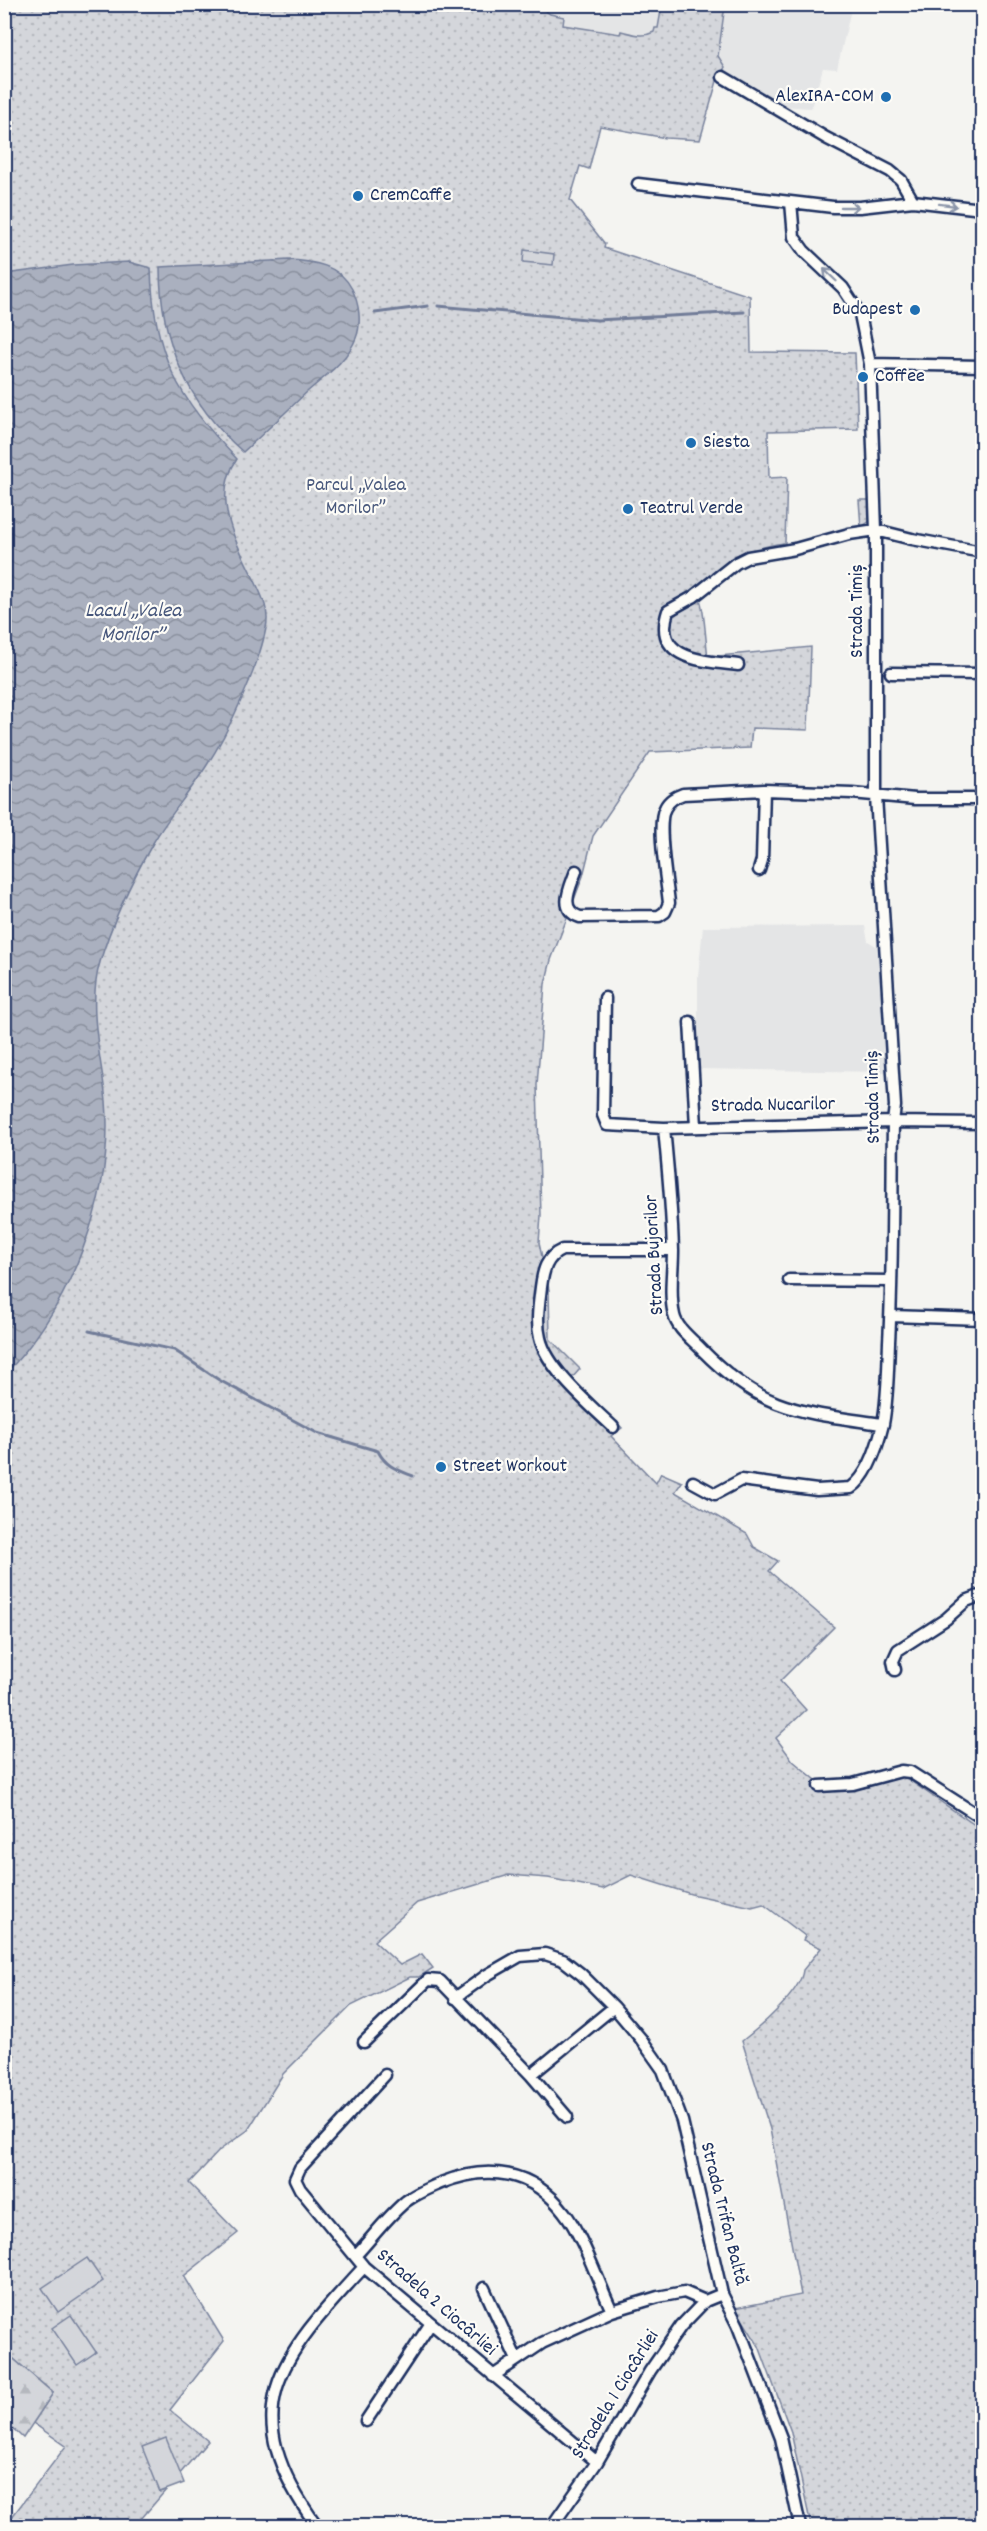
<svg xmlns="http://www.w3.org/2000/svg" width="987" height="2531" viewBox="0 0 987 2531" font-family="Dekko,sans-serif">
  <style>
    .built { fill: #e4e5e6 }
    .green { fill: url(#green-dots); stroke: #78829c; stroke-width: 1.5 }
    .forest { fill: url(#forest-firs); stroke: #78829c; stroke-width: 1.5 }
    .pitch { fill: #d4d6db; stroke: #78829c; stroke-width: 1.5 }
    .water { fill: url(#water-waves); stroke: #717c98; stroke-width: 1.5 }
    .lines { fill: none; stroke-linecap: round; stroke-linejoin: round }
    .stream { stroke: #717c98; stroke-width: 3 }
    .street-casing { stroke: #1b2f5e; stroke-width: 15 }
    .street { stroke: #fdfcf7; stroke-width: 10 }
    .oneway { stroke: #8c96aa }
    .poi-dot { fill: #1f6fb2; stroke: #fdfcf7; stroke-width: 2 }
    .labels { text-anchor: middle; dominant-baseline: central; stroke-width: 4.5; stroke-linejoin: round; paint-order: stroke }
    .poi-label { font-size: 20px; fill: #1b2f5e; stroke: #fdfcf7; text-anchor: start }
    .park-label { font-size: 20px; fill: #49597d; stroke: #fdfcf7 }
    .street-label { font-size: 20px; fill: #1b2f5e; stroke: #fdfcf7 }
    .water-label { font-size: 21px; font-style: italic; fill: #46567b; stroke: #fdfcf7 }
  </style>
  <defs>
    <pattern id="green-dots" width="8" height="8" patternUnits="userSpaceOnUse" patternTransform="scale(1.5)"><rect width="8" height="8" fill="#d4d6db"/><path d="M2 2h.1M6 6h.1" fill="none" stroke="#b5b8be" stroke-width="1.8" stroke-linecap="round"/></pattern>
    <pattern id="forest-firs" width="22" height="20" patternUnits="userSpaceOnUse" patternTransform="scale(1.5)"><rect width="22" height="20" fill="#d4d6db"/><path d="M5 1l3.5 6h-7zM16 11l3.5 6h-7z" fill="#b5b8be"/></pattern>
    <pattern id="water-waves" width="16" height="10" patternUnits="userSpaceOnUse" patternTransform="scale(1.5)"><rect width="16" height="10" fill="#aab0bf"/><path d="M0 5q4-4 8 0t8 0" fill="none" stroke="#8a909e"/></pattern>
  </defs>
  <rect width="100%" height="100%" fill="#f4f4f1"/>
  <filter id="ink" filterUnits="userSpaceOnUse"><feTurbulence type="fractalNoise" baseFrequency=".0167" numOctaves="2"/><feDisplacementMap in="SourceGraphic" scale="12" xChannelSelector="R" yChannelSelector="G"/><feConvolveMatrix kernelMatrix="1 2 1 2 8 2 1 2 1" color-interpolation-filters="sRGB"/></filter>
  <g filter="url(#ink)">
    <path class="built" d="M536 5H662L658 29 647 35 635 36 621 31 620 34 563 25 564 17 550 14Z
      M725 5H852L837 69 823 68 811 108 782 106 722 73 723 66 718 56Z
      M865 926 868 941 878 947 886 1072 698 1069V976L703 927Z"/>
    <path class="green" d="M536 4 550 14 564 17 563 25 620 34 621 31C633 34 642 38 654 32L655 28H658L662 5H725L718 56 725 67 717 81 700 140 666 138 600 126 589 169 580 166 570 200 605 244 604 248 750 296 751 352 855 353 858 429 768 431 769 478 787 477 785 543C745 547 727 565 696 589 705 605 705 637 708 657L811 647 808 730 752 728 750 748 650 752 593 836 583 876 551 960 545 984 537 1085 541 1215 539 1243 549 1290 550 1339 580 1369 572 1378 622 1428 611 1436 656 1483 661 1473 682 1482 675 1492 747 1534 754 1547 778 1561 769 1571 834 1627 780 1681 806 1710 776 1738 793 1761 827 1789 864 1788 891 1776H903L982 1830V2526H811L791 2432 759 2346 735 2308 801 2295 770 2129 742 2041C760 2027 801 1992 803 1970L821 1948 803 1940 805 1936 763 1904 752 1907 691 1894 631 1875 603 1889 548 1878 509 1875 417 1903 374 1941 400 1965 422 1954 433 1968 419 1977H410L351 2006 283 2074 248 2130 220 2150 189 2183 238 2233 184 2276 224 2341 170 2410 208 2441 135 2526H5L66 2446 33 2423 53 2393 8 2354 4 2343 5 5Z
      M859 500H869L870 521 861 527Z"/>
    <path class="forest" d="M4 2343 8 2354 53 2393 23 2438 5 2421Z"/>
    <path class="pitch" d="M524 250 554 254 553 265 523 262Z
      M87 2258 103 2281 58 2312 42 2288Z
      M71 2315 96 2352 77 2365 52 2328Z
      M166 2438 184 2483 160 2492 142 2447Z"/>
    <path class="water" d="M289 260C313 261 340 265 352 289 359 303 362 323 356 338 348 360 324 377 307 392 286 412 265 432 243 452 187 403 160 342 160 267Z
      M129 262 151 268C153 355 178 398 237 459 210 499 237 544 255 581 262 596 270 611 266 628 259 666 228 733 207 765 190 792 169 816 153 843 132 880 112 922 100 962 87 1006 101 1056 106 1101 114 1195 71 1307 5 1374V274L73 265Z"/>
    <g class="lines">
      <path class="stream" d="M438 306 597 320 744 312
        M375 313 428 306
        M89 1331 174 1350 219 1380 317 1433 378 1451C386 1467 398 1470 413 1476"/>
      <g class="street-casing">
        <path id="street" d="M723 77 826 138 890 171 901 180 913 201
          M638 184 833 207H860L913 201 982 209
          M870 364 982 366
          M738 665C704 661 652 660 668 611L693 597 736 563 748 557 795 549 849 534 876 530 912 539 982 552
          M891 673 982 674
          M759 870 762 860 764 790
          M576 871C570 888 558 910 580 917L659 916 665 912 669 903C667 882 656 823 665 808 669 800 675 797 683 794L764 790 852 793 915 799H982
          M605 998 603 1115 607 1125 664 1128 893 1122 982 1123
          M690 1022 696 1126
          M664 1128C668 1169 672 1210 673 1251 673 1272 669 1294 674 1315 677 1329 692 1339 702 1350 763 1412 801 1412 882 1424
          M789 1280 891 1281
          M891 1316 982 1319
          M613 1427C591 1406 547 1369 540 1338 536 1322 539 1304 541 1287 543 1271 546 1257 562 1250H673
          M693 1482 715 1494 741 1480 817 1490 851 1488C869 1475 878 1445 883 1424 888 1397 888 1369 889 1342 893 1269 892 1195 893 1122L895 1106 876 796V530L870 364 860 314 843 288 804 251 794 237 791 202
          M895 1670 893 1661 898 1650 946 1619 966 1601 982 1595
          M819 1786 853 1784 901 1771 910 1772 982 1818
          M455 1998 487 1975 520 1956 545 1954 563 1960 581 1974 614 2007 641 2039 663 2070 682 2121 722 2294 738 2326 781 2438 800 2526
          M364 2042 428 1980 440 1981 531 2075 567 2117
          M385 2075 300 2168 295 2179 300 2189 364 2267 597 2462
          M531 2075 614 2007
          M355 2256C372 2238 386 2218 405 2202 415 2194 429 2188 441 2183 488 2164 532 2170 564 2212 582 2234 599 2284 612 2311
          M484 2288 517 2360
          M493 2376 542 2343 612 2311 658 2297 684 2292 705 2301
          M366 2421 431 2323
          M317 2526C233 2411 278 2359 364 2267
          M552 2526 597 2462 650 2371 681 2326 705 2301 722 2294"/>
      </g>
      <use href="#street" class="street"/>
    </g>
    <defs><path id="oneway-shaft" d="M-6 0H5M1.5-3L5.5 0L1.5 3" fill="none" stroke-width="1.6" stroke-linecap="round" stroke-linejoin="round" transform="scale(1.5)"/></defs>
    <g class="oneway">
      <use href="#oneway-shaft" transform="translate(948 205) rotate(7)"/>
      <use href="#oneway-shaft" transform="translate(850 207)"/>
      <use href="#oneway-shaft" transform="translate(830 275) rotate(-136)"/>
    </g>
  </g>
  <g class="poi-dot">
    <circle cx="886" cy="97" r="6"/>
    <circle cx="358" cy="196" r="6"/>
    <circle cx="915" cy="310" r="6"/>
    <circle cx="863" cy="377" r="6"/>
    <circle cx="691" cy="443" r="6"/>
    <circle cx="628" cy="509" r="6"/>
    <circle cx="441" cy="1467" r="6"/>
  </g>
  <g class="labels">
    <g class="poi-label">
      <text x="874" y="97" text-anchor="end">AlexIRA-COM</text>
      <text x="370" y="196">CremCaffe</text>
      <text x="903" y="310" text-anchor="end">Budapest</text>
      <text x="875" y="377">Coffee</text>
      <text x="703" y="443">Siesta</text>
      <text x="640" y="509">Teatrul Verde</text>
      <text x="453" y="1467">Street Workout</text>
    </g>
    <g class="park-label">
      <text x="356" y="486">Parcul „Valea<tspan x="356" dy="23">Morilor”</tspan></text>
    </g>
    <g class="street-label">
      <text transform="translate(858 611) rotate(-90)">Strada Timiș</text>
      <text transform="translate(874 1097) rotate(-91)">Strada Timiș</text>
      <text transform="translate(773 1106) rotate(-1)">Strada Nucarilor</text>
      <text transform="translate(655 1255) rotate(-93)">Strada Bujorilor</text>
      <text transform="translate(723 2214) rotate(76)">Strada Trifan Baltă</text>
      <text transform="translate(436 2303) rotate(41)">Stradela 2 Ciocârliei</text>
      <text transform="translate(616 2395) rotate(-58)">Stradela 1 Ciocârliei</text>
    </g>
    <g class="water-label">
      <text x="133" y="612">Lacul „Valea<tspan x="133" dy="24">Morilor”</tspan></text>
    </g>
  </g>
  <rect width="987" height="2531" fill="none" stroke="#fdfcf7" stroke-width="24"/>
  <rect x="12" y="12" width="963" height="2507" fill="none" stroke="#1b2f5e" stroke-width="2" filter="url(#ink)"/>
</svg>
